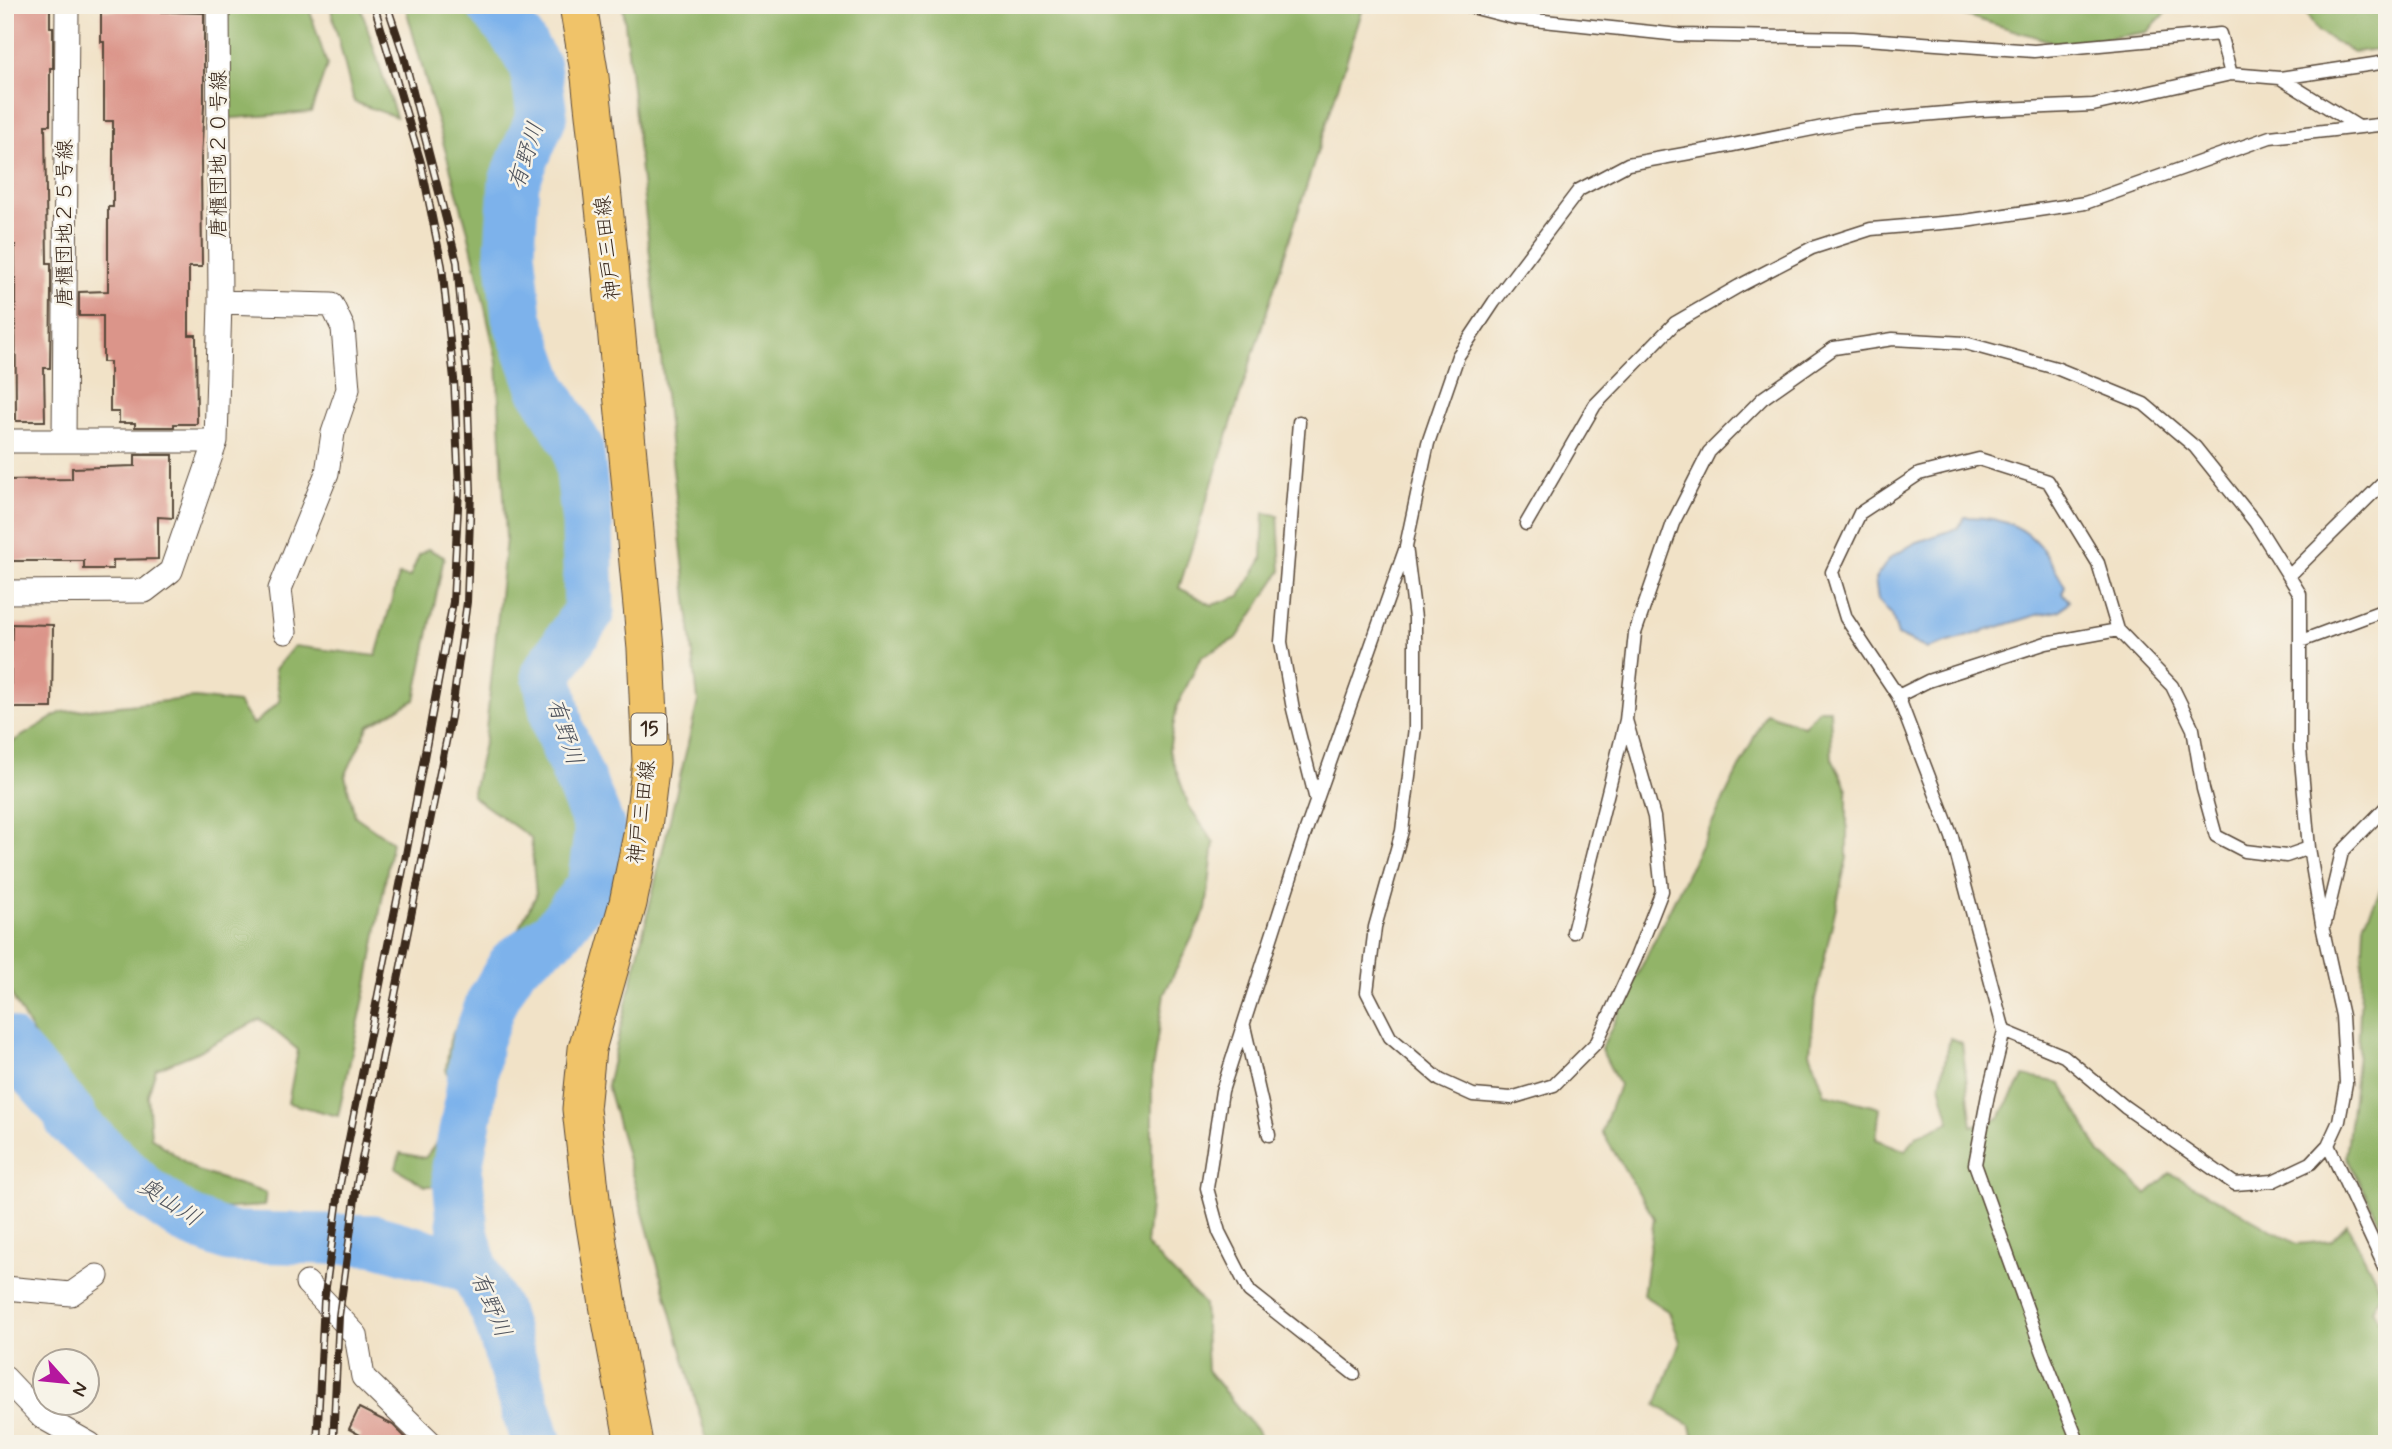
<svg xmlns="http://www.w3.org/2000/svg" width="2392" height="1449" viewBox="0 0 2392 1449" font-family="Mynerve,'Klee One',sans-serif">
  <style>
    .forest { fill: #92b468; stroke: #666f43; stroke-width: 2 }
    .water { fill: #7db2eb; stroke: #5c6e84; stroke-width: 2 }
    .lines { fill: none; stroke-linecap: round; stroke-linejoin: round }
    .river { stroke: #7db2eb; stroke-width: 51 }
    .building { fill: #db958a }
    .lane-casing { stroke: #564637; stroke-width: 15 }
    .street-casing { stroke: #564637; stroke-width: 25 }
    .primary-casing { stroke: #564637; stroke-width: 39 }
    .lane { stroke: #fff; stroke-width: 12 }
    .street { stroke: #fff; stroke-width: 23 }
    .primary { stroke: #f0c369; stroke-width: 37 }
    .rail-casing { stroke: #3b2a1e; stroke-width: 8 }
    .rail { stroke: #f7f3e8; stroke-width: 5; stroke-dasharray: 16; stroke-linecap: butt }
    .labels { text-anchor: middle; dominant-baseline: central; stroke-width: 5; stroke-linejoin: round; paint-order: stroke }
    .shield { fill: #f7f3e8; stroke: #73665b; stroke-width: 2 }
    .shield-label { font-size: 19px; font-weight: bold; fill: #3b2a1e }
    .street-label { font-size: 21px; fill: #3b2a1e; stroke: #f7f3e8 }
    .water-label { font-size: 23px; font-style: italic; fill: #4f535c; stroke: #f7f3e8 }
  </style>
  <rect width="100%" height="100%" fill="#f7f3e8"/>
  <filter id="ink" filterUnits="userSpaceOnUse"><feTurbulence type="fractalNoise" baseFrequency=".0143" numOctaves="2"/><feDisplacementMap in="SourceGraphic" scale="14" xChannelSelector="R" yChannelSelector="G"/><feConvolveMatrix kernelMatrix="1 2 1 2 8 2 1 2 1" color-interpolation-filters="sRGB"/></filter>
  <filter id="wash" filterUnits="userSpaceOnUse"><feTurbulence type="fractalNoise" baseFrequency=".00686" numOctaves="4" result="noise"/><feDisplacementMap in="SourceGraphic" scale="28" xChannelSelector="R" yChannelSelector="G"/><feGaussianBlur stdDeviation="1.57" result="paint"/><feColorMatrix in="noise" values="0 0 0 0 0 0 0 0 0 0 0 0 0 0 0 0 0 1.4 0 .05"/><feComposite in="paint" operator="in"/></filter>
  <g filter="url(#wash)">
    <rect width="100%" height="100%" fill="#f1e2c7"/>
    <path class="forest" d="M227 5H308L327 65 311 112 222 119Z
      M330 5H360L396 117 354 102Z
      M405 5H510L526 28 544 36 558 83 553 121 531 184 520 253 533 333 554 387 584 421 597 450 608 595 538 677 550 729 611 857 597 913 575 941 535 971 496 1041 474 1186H425L396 1168 400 1153 425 1158 449 1126 453 1090 446 1069 450 1040 470 996 487 979 506 952 536 896 531 838 472 796 485 739 506 538 497 362 468 232Z
      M623 5H1364L1179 588 1212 605 1240 596 1262 559 1264 513 1278 515 1281 571 1237 638 1201 657 1177 706 1169 750 1189 806 1214 843 1206 910 1164 994 1152 1071V1185L1146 1245 1204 1304 1207 1370 1258 1432 1263 1444H708L607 1085 698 701Z
      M1977 5H2174L2147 32 2063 45 1963 15Z
      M2300 5H2387V48L2353 52 2318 32Z
      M428 549 444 557 415 700 369 725 345 776 355 816 392 842 368 980 338 1116 288 1103 298 1050 260 1019 193 1054 156 1069 148 1095 151 1137 197 1171 266 1193 264 1206 202 1210 116 1157 82 1099 43 1052 5 983V756L14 741 62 712 195 698 238 703 253 725 280 701 275 669 294 646 376 656 399 575 410 577 419 555Z
      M1819 709H1830L1832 759 1847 789V858L1815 1000 1810 1052 1825 1094 1880 1108 1876 1139 1906 1151 1916 1136 1950 1122 1940 1085 1950 1038 1962 1043 1972 1126 1999 1118 2024 1076 2061 1083 2100 1153 2147 1194 2170 1173 2297 1244 2331 1241 2347 1224 2382 1292 2372 1310 2387 1333V1444H1695L1691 1426 1656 1405 1680 1342 1669 1312 1643 1295 1654 1218 1602 1132 1619 1085 1601 1049 1766 713 1804 726Z
      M2387 877V1236L2346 1157 2358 1054 2364 924Z"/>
    <path class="water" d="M1965 517C2023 517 2039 538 2065 586L2062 593 2069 601 2059 611 2037 615 1927 649 1898 635 1892 615 1878 600 1875 579 1890 558 1915 543 1958 528Z"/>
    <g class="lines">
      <path class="river" d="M492 5 517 37 535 66 542 115 514 182 510 251 517 317 542 387 578 447 587 523 589 611 547 674 559 730 600 828 592 886 554 934 514 963 491 1003 477 1042 469 1106 457 1168 463 1232 473 1268 497 1314 537 1444
        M5 1041 70 1114V1120L143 1190 188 1221 230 1237 374 1240 473 1268"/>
    </g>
    <g id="blocks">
      <path class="building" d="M11 5H50V27H53V68H50V125H45L47 263H51V292L50 368H44L45 421H16L15 245H5V137L12 136Z
        M101 10 204 13V106L201 159 202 267H189V335H196L197 424H174V427H135V423H119V412H110V362H103V316H79V292L108 291V207H113V121H104V42H101Z
        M135 455H173V518L158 517V559L113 560V569H84V561H5V480L72 479V468L135 466Z
        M12 624 53 625 52 708H10Z
        M359 1408 393 1425 412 1444H356L360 1435 349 1429Z"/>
    </g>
  </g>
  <g filter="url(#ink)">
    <use href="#blocks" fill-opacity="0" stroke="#564637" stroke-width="2"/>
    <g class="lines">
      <g class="lane-casing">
        <path id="lane" d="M1464 5 1515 18 1679 35 1853 38 2034 51 2220 34 2231 74
          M2280 78 2387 62
          M1299 422 1281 642 1293 709 1316 800
          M1526 524 1595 405 1675 323 1739 286 1812 248 1871 229 1965 221 2085 203 2270 137 2387 124
          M2289 576 2387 479
          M2301 641 2387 609
          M1898 696 1928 681 2046 643 2118 630
          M1626 720 1654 817 1662 891 1635 960 1597 1042 1554 1085 1511 1098 1473 1095 1440 1080 1390 1037 1367 992 1375 927 1402 831 1415 728V618L1406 546 1428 443 1458 356 1494 302 1579 190 1628 164 1718 148 1853 121 1980 110 2093 105 2231 74 2280 78 2359 127
          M2325 923 2342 852 2387 806
          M1573 932 1626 720 1635 633 1673 523 1709 452 1763 398 1834 348 1893 339 1965 343 2056 368 2144 404 2195 447 2255 522 2300 594V749L2309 848 2323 930 2342 1016 2346 1083 2339 1121 2328 1145 2311 1163 2273 1181 2235 1184 2125 1107 2064 1056 2004 1031
          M1244 1026 1269 1135
          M2328 1145 2387 1272
          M1354 1374 1249 1291 1219 1232 1207 1188 1222 1091 1304 836 1405 550
          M2079 1444 2043 1353 1975 1164 1988 1095 2004 1031 1952 837 1898 696 1846 618 1832 572 1860 513 1919 474 1979 459 2048 481 2098 563 2118 630 2172 686 2193 729 2203 789 2216 836 2245 851 2286 856 2309 848"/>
      </g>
      <g class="street-casing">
        <path id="street" d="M220 302 332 305 343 328 348 389 333 433 327 473 280 589 285 632
          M5 441H216
          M64 441 67 5
          M5 592 145 591 171 571 216 441 220 302 218 5
          M307 1283 356 1335 363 1377 432 1444
          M5 1288 71 1294 97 1276
          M5 1378 42 1417 90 1444"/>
      </g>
      <g class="primary-casing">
        <path id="primary" d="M578 5 590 77 610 263 646 649 651 762 642 835 628 903 587 1049 581 1109 592 1207 609 1310 634 1444"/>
      </g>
      <use href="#lane" class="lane"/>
      <use href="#street" class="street"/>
      <use href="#primary" class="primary"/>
      <g class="rail-casing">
        <path id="rail" d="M317 1444 324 1301 340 1184 405 860 453 602 459 489 454 379 442 266 421 163 374 5
          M333 1444 339 1316 357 1184 451 717 467 602 471 491 467 377 457 262 403 53 387 5"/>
      </g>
      <use href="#rail" class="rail"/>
    </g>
  </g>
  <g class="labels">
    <rect class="shield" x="631.5" y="713.5" width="35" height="31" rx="5"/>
    <g class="shield-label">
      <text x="649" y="729">15</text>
    </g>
    <g class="street-label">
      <text transform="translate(219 154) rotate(-90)">唐櫃団地２０号線</text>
      <text transform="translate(65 223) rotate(-90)">唐櫃団地２５号線</text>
      <text transform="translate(608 248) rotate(-96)">神戸三田線</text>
      <text transform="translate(642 812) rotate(-83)">神戸三田線</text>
    </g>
    <g class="water-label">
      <text transform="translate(527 156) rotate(-72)">有野川</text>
      <text transform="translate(564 732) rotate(72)">有野川</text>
      <text transform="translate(169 1203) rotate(33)">奥山川</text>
      <text transform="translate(490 1305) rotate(67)">有野川</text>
    </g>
  </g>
  <rect width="2392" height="1449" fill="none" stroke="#f7f3e8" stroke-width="28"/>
  <g transform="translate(66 1382) rotate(117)"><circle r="33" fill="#f7f3e8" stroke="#aca397" stroke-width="2"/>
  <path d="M0-5L12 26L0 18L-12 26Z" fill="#b5179e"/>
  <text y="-10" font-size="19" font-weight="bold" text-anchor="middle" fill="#3b2a1e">N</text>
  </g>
</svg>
